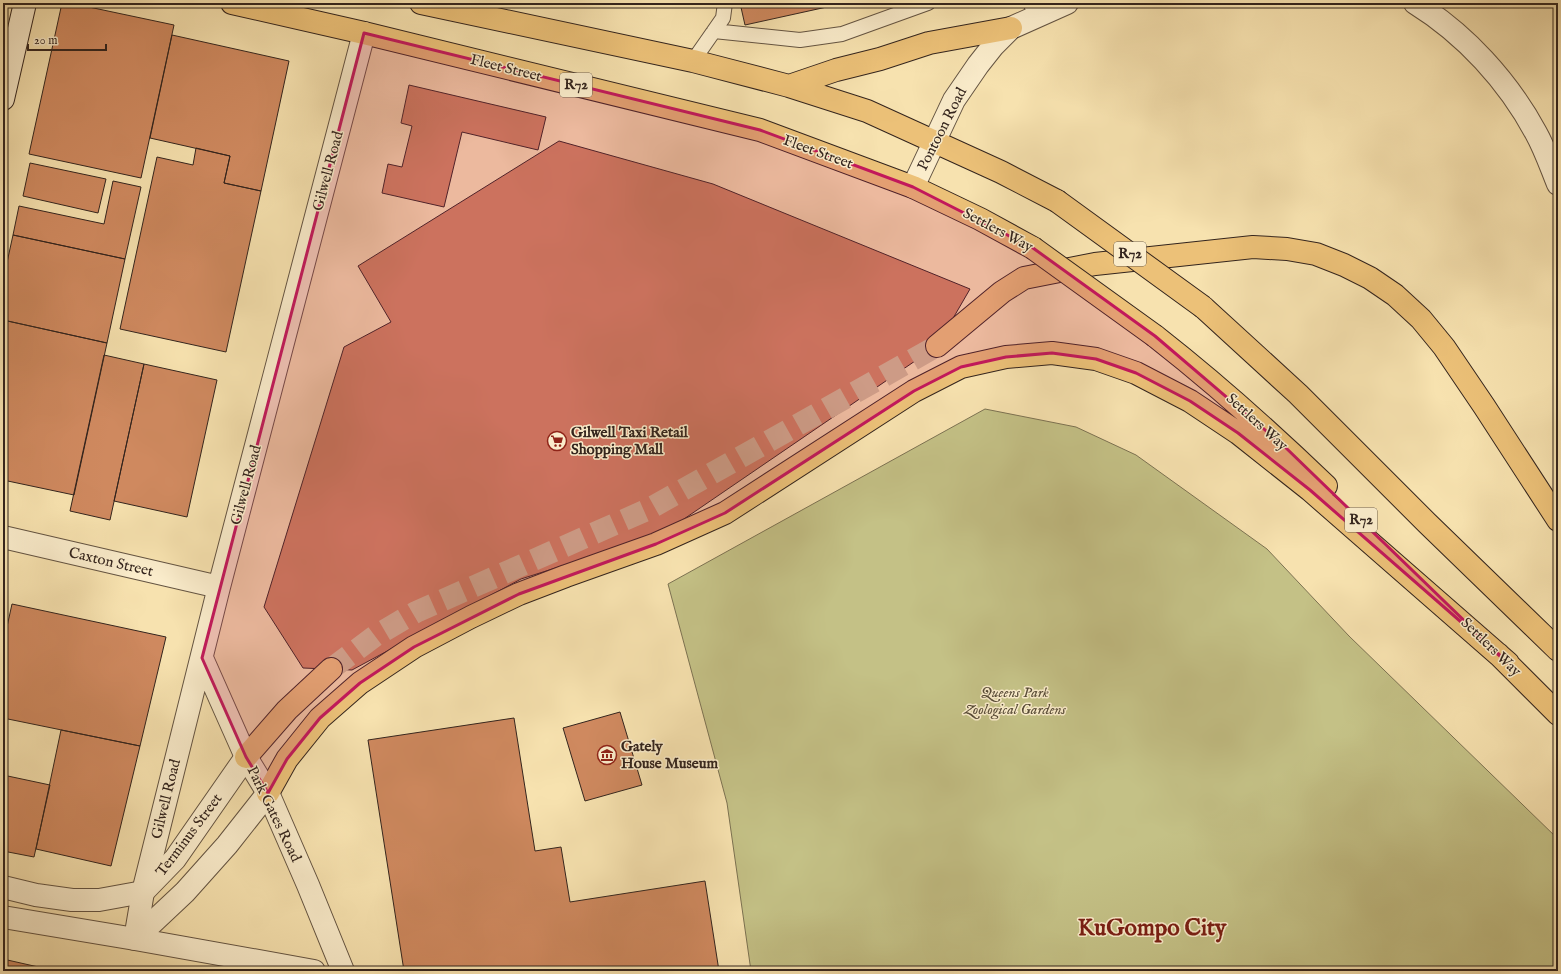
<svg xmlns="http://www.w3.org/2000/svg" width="1561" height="974" viewBox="0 0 1561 974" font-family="'IM FELL English',serif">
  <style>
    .green { fill: #c4c186; stroke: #7c7252 }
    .building { fill: #cf895f; stroke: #33241d }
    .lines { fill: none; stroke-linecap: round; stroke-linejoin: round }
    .primary-tunnel { stroke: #d0bc92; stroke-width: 22; stroke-dasharray: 22 11; stroke-linecap: butt }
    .service-casing { stroke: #645442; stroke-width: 16 }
    .minor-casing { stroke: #645442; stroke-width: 24 }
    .tertiary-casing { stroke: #645442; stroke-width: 24 }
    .secondary-casing { stroke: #33241d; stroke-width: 24 }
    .primary-casing { stroke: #33241d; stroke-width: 24 }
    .service { stroke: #faeccb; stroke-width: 14 }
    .minor { stroke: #faeccb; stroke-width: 22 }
    .tertiary { stroke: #faeccb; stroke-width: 22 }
    .secondary { stroke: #faeccb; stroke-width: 22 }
    .primary { stroke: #ecc178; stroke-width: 22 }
    .primary-bridge-casing { stroke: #33241d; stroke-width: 24; stroke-linecap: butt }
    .primary-bridge { stroke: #ecc178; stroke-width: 22 }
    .marked { fill: #c2185b; fill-opacity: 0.2; stroke: #c2185b; stroke-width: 3; stroke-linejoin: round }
    .labels { text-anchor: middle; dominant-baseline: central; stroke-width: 3; stroke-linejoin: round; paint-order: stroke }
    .shield { fill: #faeccb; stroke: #6f6051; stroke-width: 1 }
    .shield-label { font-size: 14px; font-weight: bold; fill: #33241d }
    .street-label { font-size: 15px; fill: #33241d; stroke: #faeccb }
    .poi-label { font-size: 15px; font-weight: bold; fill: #33241d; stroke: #faeccb; text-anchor: start }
    .park-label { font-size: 15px; font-style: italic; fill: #574b37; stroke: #faeccb }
    .town-label { font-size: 23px; font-weight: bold; fill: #7a1f14; stroke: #faeccb }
  </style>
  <rect width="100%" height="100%" fill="#f7e2af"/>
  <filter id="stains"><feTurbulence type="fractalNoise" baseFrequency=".005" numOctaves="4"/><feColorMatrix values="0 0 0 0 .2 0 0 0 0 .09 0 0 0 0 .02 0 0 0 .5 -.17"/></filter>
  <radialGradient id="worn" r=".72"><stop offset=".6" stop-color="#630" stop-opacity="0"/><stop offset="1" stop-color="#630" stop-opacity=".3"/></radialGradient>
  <path class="green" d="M985 409 1076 427 1136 455 1267 549 1349 636 1558 839V971H751L727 803 668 584Z"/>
  <path class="building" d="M62 3H70L174 25 141 178 29 154Z
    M740 3H845L745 25Z
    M172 35 289 61 261 191 224 183 230 156 150 138Z
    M409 85 546 117 538 150 462 132 444 207 382 193 388 164 402 167 412 126 401 123Z
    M559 141 713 184 970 289 937 346 662 534 521 579 352 670 303 668 264 607 344 347 391 322 358 266Z
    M196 148 230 156 224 183 261 191 226 352 120 329 157 157 193 165Z
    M30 163 106 179 98 213 23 196Z
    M113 181 141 187 125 259 13 235 19 206 104 224Z
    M13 235 125 259 107 343 3 320V281Z
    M3 320 107 343 74 495 3 480Z
    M104 355 144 364 110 520 70 511Z
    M144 364 217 380 187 517 114 501Z
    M12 604 166 637 140 746 3 718V645Z
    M620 712 642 785 585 801 563 728Z
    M514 718 535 851 561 847 570 902 705 881 719 971H404L368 740Z
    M61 730 140 746 111 866 36 849Z
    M3 775 50 785 34 857 3 851Z
    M3 959 56 971H3Z"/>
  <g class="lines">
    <path class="primary-tunnel" d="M331 669 375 636 416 612 649 509 937 346"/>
    <g class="service-casing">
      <path id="service" d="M1030 3 1037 15
        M714 31 800 40 842 34 928 3
        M693 61 723 18 725 3"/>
    </g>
    <g class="minor-casing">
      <path id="minor" d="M1415 3C1465 34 1508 81 1536 133 1545 149 1551 167 1558 184
        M913 187 954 100 978 65 993 46 1011 28 1067 3
        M3 537 219 587
        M202 658 246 757 268 793 308 885 343 971
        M314 971 135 939 143 892 219 587 364 33"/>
    </g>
    <g class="tertiary-casing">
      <path id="tertiary" d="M3 887 36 895 72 900H99L143 892 175 859 246 757
        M3 917 135 939 185 892 227 845 268 793"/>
    </g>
    <g class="secondary-casing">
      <path id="secondary" d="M3 99 25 3"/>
    </g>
    <g class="primary-casing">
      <path id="primary" d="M232 3 364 33 760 130 913 187 980 219 1033 248
        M421 3 693 61 789 86 867 111 1001 172 1057 201
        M789 86 836 70 880 59 929 43 1011 28
        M1203 307 1298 394 1427 523 1558 650
        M1155 336C1215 383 1271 433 1326 486
        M937 346 1002 292 1024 278 1095 264 1253 247 1287 249 1316 254 1344 265 1370 278 1395 295 1421 319 1444 347 1484 406 1558 520
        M1498 654 1558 714
        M246 757 287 710 331 669
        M268 793 287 759 320 718 360 683 414 647 471 617 519 594 566 576 656 544 725 513 914 391 961 367 1006 357 1052 353 1096 359 1136 373 1190 401 1238 433 1310 490 1508 663"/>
    </g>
    <use href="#service" class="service"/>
    <use href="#minor" class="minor"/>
    <use href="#tertiary" class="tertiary"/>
    <use href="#secondary" class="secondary"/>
    <use href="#primary" class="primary"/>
    <g class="primary-bridge-casing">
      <path id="primary-bridge" d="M1057 201 1203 307
        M1033 248 1155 336"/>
    </g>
    <use href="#primary-bridge" class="primary-bridge"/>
  </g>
  <path class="marked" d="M364 33 760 130 913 187 1033 248 1155 336 1285 447 1508 663 1310 490 1238 433 1190 401 1136 373 1096 359 1052 353 1006 357 961 367 914 391 725 513 656 544 519 594 414 647 360 683 320 718 287 759 268 793 246 757 202 658Z"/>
  <defs>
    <g id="supermarket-ring" transform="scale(1)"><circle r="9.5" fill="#faeccb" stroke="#8f2418" stroke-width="1.5"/><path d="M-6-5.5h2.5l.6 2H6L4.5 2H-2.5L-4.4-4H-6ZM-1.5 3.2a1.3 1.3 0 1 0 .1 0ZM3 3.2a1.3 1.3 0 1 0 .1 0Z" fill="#8f2418"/></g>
    <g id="museum-ring" transform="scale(1)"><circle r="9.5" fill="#faeccb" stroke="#8f2418" stroke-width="1.5"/><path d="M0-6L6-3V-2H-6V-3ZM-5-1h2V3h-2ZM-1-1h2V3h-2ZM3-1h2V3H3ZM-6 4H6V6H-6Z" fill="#8f2418"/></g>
  </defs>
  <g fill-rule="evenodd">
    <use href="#supermarket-ring" x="557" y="441"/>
    <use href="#museum-ring" x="607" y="755"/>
  </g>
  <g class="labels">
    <g class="shield">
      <rect x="560" y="73" width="32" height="24" rx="3"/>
      <rect x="1114" y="242" width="32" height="24" rx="3"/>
      <rect x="1345" y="508" width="32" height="24" rx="3"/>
    </g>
    <g class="shield-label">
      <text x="576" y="85">R72</text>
      <text x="1130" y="254">R72</text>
      <text x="1361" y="520">R72</text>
    </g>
    <g class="street-label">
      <text transform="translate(506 68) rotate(14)">Fleet Street</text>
      <text transform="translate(942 129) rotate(-63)">Pontoon Road</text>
      <text transform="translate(818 152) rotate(20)">Fleet Street</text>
      <text transform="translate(328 171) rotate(-75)">Gilwell Road</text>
      <text transform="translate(998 230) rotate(28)">Settlers Way</text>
      <text transform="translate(1257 422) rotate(42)">Settlers Way</text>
      <text transform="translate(246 485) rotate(-75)">Gilwell Road</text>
      <text transform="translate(111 562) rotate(13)">Caxton Street</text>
      <text transform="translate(1491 647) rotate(44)">Settlers Way</text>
      <text transform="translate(166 799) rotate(-76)">Gilwell Road</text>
      <text transform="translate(274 814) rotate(64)">Park Gates Road</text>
      <text transform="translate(189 835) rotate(-53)">Terminus Street</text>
    </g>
    <g class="poi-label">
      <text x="571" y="432">Gilwell Taxi Retail<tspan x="571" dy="17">Shopping Mall</tspan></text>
      <text x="621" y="746">Gately<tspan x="621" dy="17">House Museum</tspan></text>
    </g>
    <g class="park-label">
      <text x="1015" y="692">Queens Park<tspan x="1015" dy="17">Zoological Gardens</tspan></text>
    </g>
    <g class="town-label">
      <text x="1152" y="928">KuGompo City</text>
    </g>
  </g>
  <rect width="1561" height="974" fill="none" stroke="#f7e2af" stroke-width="16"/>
  <rect x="4" y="4" width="1553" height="966" fill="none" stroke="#33241d" stroke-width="2"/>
  <rect x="8" y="8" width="1545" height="958" fill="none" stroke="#33241d"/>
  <path d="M28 44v6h78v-6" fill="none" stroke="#33241d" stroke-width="2"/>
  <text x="34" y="44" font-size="12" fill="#33241d" stroke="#faeccb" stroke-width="3" paint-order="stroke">20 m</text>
  <rect width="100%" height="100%" filter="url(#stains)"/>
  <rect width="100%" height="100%" fill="url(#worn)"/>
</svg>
